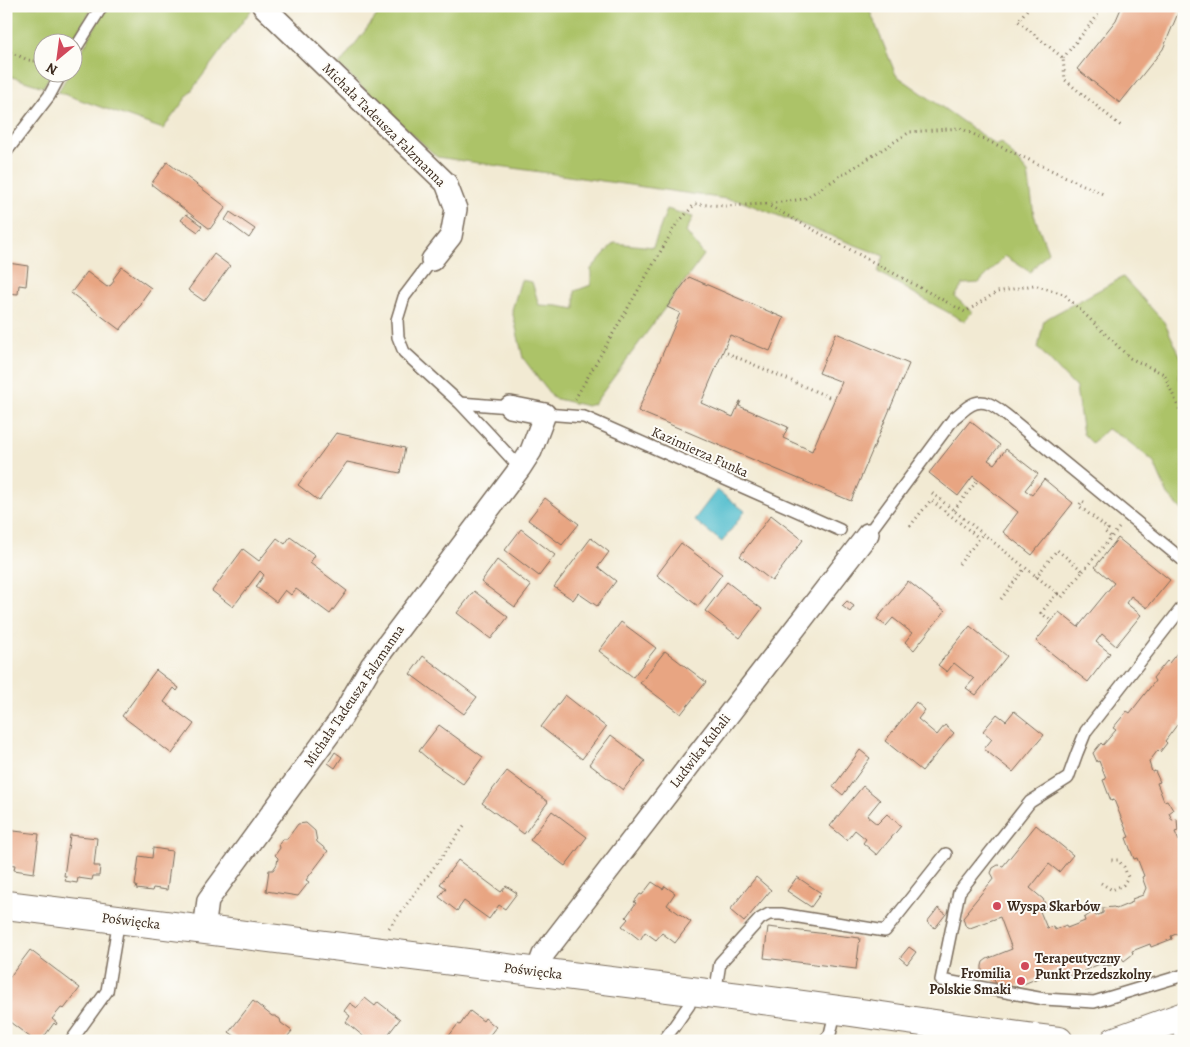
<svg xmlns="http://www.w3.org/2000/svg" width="1190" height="1047" viewBox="0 0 1190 1047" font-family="Alegreya,serif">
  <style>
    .green { fill: #acc368; stroke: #747643 }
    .water { fill: #52bece; stroke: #467476 }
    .building { fill: #e8a582 }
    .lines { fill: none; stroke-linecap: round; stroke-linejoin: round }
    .service-casing { stroke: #7b6d5d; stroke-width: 14 }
    .minor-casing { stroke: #7b6d5d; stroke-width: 24 }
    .tertiary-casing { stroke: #7b6d5d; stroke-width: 30 }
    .path { stroke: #7b6d5d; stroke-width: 3; stroke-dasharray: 1 4; stroke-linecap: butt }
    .service { stroke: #fff; stroke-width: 11 }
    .minor { stroke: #fff; stroke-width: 21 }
    .tertiary { stroke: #fff; stroke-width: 28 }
    .poi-dot { fill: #d1495b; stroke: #fdfcf7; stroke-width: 2 }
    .labels { text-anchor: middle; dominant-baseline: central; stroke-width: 4; stroke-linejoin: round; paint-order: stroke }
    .street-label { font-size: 14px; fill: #3b2a1e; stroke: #fdfcf7 }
    .poi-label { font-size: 14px; font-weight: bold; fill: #3b2a1e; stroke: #fdfcf7; text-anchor: start }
  </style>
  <rect width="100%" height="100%" fill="#fdfcf7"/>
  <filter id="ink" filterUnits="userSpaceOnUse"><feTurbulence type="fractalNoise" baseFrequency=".02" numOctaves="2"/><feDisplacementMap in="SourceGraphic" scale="10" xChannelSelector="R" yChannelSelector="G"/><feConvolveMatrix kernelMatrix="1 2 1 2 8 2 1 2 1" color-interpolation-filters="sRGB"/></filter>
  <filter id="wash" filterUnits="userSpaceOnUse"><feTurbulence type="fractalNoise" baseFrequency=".0096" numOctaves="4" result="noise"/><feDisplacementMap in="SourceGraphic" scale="20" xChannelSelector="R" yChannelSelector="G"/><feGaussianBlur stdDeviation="1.12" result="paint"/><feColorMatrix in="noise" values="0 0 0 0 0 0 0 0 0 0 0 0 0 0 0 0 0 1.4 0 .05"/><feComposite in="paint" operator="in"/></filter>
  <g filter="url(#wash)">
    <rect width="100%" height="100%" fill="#f2ead3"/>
    <path class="green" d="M6 6H94L71 42H42V72L52 73 43 87 6 75Z
      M109 6H250L252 9 163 129 58 92 69 73 72 72 73 67 100 18Z
      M384 6H868L896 75 996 145 1002 143 1028 173 1034 215 1048 252 1030 272 1005 256 979 283 963 284 955 297 972 312 964 321 927 301 878 272 884 256 740 201 437 157 339 65Z
      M667 209 693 217 686 232 704 255 594 404 587 406 553 398 523 358 512 310 521 280 532 282 539 305 558 306 575 309V291L591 285V269L614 243 653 247Z
      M1123 277 1164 322 1182 359 1178 378 1184 381V512L1168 495 1153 461 1124 438 1107 429 1092 443 1083 434 1076 388 1038 348 1044 320Z"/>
    <path class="water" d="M717 490 745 511 722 542 694 520Z"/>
    <g id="blocks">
      <path class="building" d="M1122 6H1181L1163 49 1120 103 1077 69 1116 20Z
        M167 162 226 207 210 229 151 184Z
        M230 212 255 229 249 238 225 220Z
        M186 214 202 226 198 232 181 220Z
        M214 254 230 266 204 301 188 290Z
        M8 263 28 266 26 286 19 285 18 294 6 293V267H8Z
        M122 267 151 288 143 299 141 305 137 309 120 330 71 293 87 272 107 287 111 285 114 281 113 279Z
        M689 277 784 318 770 351 730 335 701 403 733 417 740 401H741L739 406 788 427 783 438 812 451 842 382 819 373 836 333 909 364 851 501 638 411 680 313 667 307Z
        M970 421 1000 445 988 460 994 464 1006 449 1038 474 1025 490 1032 495 1044 479 1073 503 1032 555 1003 532 1018 512 973 476 958 496 929 473Z
        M336 433 405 448 400 473 347 462 319 501 298 485Z
        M545 498 579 524 562 545 528 520Z
        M771 515 803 540 772 581 740 556Z
        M521 529 555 555 539 576 505 550Z
        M290 537 315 555 310 563 347 591 330 614 296 589 291 595 285 590 276 602 256 587 264 575 260 571 233 607 212 591 243 549 259 561 277 538 285 544Z
        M591 538 609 552 598 567 616 581 597 606 578 593 573 600 554 587Z
        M1118 538 1170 580 1147 608 1131 596 1126 603 1141 615 1116 646 1102 634 1096 642 1110 653 1088 682 1036 641 1059 612 1078 627 1114 583 1095 567Z
        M681 543 722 574 698 606 657 575Z
        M497 560 531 586 515 607 481 582Z
        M908 581 945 611 914 650 905 642 912 633 893 618 886 626 877 619Z
        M727 582 762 609 740 638 705 611Z
        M474 591 508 617 491 639 457 613Z
        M847 601 854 606 850 612 842 606Z
        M621 622 656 648 633 677 599 651Z
        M970 626 1007 656 976 695 966 688 974 679 954 663 947 672 938 665Z
        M1184 640V717L1179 724 1181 726 1180 727 1177 725 1165 741 1167 743 1160 752 1158 750 1149 762 1152 772 1155 771 1160 782 1157 783 1164 801 1167 800 1173 810 1169 813 1172 820 1177 819 1178 831 1175 832 1183 850 1184 849V931L1171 936 1172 939 1151 947 1150 944 1132 951 1133 954 1124 961 1121 957 1113 960 1114 965 1103 966 1102 963 1083 971 1085 973 1073 978 1072 976H1064L1058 970 1016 987 996 984 992 975H988L984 973 982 970V966L983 962 987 959 1012 949 1000 917 970 928 965 925 963 918 968 912 967 911 994 878 991 873 993 868 998 865 1003 866 1036 825 1073 855 1059 872 1049 864 1030 888 1043 899 1046 906 1039 909 1047 928 1053 926 1055 930 1066 925 1067 928 1085 921 1084 918 1093 912 1096 916 1103 913V908L1114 907 1116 909 1133 902 1132 899 1143 895 1146 888 1142 877 1144 876 1137 858 1134 859 1126 838 1129 837 1114 800 1111 801 1103 780 1106 779 1099 761 1097 762 1093 753 1101 743 1103 745 1116 730 1113 728 1127 711 1130 713 1155 681 1153 678 1167 661 1169 663 1181 648 1179 646Z
        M665 651 706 682 681 714 640 683Z
        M423 656 477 697 464 714 410 674Z
        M156 670 179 688 177 691 174 688 164 702 194 724 172 754 122 716Z
        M565 695 606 727 582 759 541 727Z
        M916 702 925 710 918 719 937 735 945 725 954 733 922 771 885 741Z
        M1014 711 1044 735 1013 772 984 749 992 739 983 731 997 714 1006 721Z
        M439 725 483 757 463 784 434 764 419 751Z
        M611 735 645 761 623 790 589 764Z
        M860 750 870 758 843 795 833 787Z
        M335 752 342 757 335 768 328 763Z
        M507 771 548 802 524 834 482 803Z
        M863 786 880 800 867 816 877 824 887 814 901 826 877 855 863 843 866 839 855 830 847 840 830 826Z
        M552 811 587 837 565 866 530 840Z
        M306 823 315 831 317 842 328 851 306 880 309 882 298 896 266 891 269 870H273L277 864 278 858 275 855 280 848 279 844 283 839H287L298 824Z
        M6 830 39 834 34 873 14 870 15 865 6 864Z
        M70 835 97 838 94 866H100L99 876H93L92 880 78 878 77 883 65 881 66 876H64Z
        M153 848 172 851 167 890 153 888 152 891 136 889 137 886H135L139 856 152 858Z
        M458 860 501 892 506 886 517 893 505 909 499 905 489 919 464 901 457 911 439 897 446 888 440 884Z
        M756 877 771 890 744 922 730 910Z
        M797 877 821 893 811 907 787 891Z
        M652 882 663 889 665 886 675 893 667 905 691 922 675 943 662 933 656 940 645 932 640 940 622 926 628 919 626 917 636 903 634 902 640 894 642 895Z
        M938 908 946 914 935 928 927 922Z
        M768 927 860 938 856 969 764 958Z
        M909 947 916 952 907 964 900 958Z
        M30 950 80 988 64 1009 61 1008 52 1019 57 1023 56 1025 54 1023 41 1041H35L6 1019V982Z
        M365 998 375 1006 378 1002 400 1019 383 1041H369L346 1022 350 1016 344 1011 350 1003 357 1008Z
        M253 1001 272 1016H275L280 1019 281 1023 292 1031 284 1041H247L242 1036 239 1039 229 1032Z
        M470 1011 483 1021 485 1018 496 1027 485 1041H445L458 1024 460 1025Z"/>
    </g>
  </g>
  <g filter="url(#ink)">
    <use href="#blocks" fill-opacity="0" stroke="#7b6d5d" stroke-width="1"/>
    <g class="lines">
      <g class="service-casing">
        <path id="service" d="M72 54 102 6
          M6 152 49 96 62 72
          M432 260 404 297 397 320 398 337 404 352 460 403 490 435 520 468
          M460 403 510 407
          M545 414 584 417 840 530
          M868 534 954 418C960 414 965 408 971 405 986 396 999 410 1011 419L1184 561
          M1184 605 1086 731 1077 753 1068 778 1030 802 959 892 941 980 1044 999 1094 1002 1184 975
          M715 994 720 963 760 919 769 914H781L885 931 946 854
          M1173 1020 1183 1041
          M71 1041 107 991 119 919
          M663 1041 673 1028 689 1005 691 991
          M824 1041 830 1034 836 1009"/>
      </g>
      <g class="minor-casing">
        <path id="minor" d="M263 6 446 183 456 209 451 236 432 260
          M204 930 208 900 342 717 354 695 371 666 520 468 531 451 545 414 510 407
          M537 971 543 955 868 534"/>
      </g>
      <g class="tertiary-casing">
        <path id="tertiary" d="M6 905C258 938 511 967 763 1000 862 1012 960 1029 1059 1041
          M1115 1041 1184 1016"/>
      </g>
      <path class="path" d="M1030 6 1018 21 1063 58 1065 80 1121 126
        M6 50 28 60 42 62
        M1063 58 1098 15
        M766 204 965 312 997 292 1034 285 1064 294 1130 358 1164 374 1184 420
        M727 353 831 398
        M575 399 676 225 695 204 727 206 766 204 804 199 910 132 960 128 1103 194
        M932 493 1057 593 1041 613 1051 621
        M1084 502 1082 501 1079 506 1108 529 1105 532 1111 537
        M954 510 977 481
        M910 526 931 500 979 538
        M959 564 983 534
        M1083 571 1119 528
        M1036 577 1057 550 1083 571 1062 597 1057 593
        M1001 599 1025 568
        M1184 759 1179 765 1184 775
        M1101 883 1112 890 1123 885 1128 877 1124 867 1118 860H1108
        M389 928 466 824"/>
      <use href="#service" class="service"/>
      <use href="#minor" class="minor"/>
      <use href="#tertiary" class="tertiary"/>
    </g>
  </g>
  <g class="poi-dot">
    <circle cx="997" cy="906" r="5"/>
    <circle cx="1025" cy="966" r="5"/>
    <circle cx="1021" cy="981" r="5"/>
  </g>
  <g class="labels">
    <g class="street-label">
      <text transform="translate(384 125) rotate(45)">Michała Tadeusza Falzmanna</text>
      <text transform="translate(700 452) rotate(24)">Kazimierza Funka</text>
      <text transform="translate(354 696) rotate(-56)">Michała Tadeusza Falzmanna</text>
      <text transform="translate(700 751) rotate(-52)">Ludwika Kubali</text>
      <text transform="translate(131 921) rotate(7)">Poświęcka</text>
      <text transform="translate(533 971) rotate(7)">Poświęcka</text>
    </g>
    <g class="poi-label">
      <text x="1007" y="906">Wyspa Skarbów</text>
      <text x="1035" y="958">Terapeutyczny<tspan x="1035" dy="16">Punkt Przedszkolny</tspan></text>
      <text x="1011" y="973" text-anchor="end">Fromilia<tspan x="1011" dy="16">Polskie Smaki</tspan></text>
    </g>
  </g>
  <rect width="1190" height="1047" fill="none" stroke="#fdfcf7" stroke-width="25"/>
  <g transform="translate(58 58) rotate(209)"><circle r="24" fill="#fdfcf7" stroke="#afa8a0"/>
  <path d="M0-4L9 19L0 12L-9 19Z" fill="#d1495b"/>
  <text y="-8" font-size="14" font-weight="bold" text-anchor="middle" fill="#3b2a1e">N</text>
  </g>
</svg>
